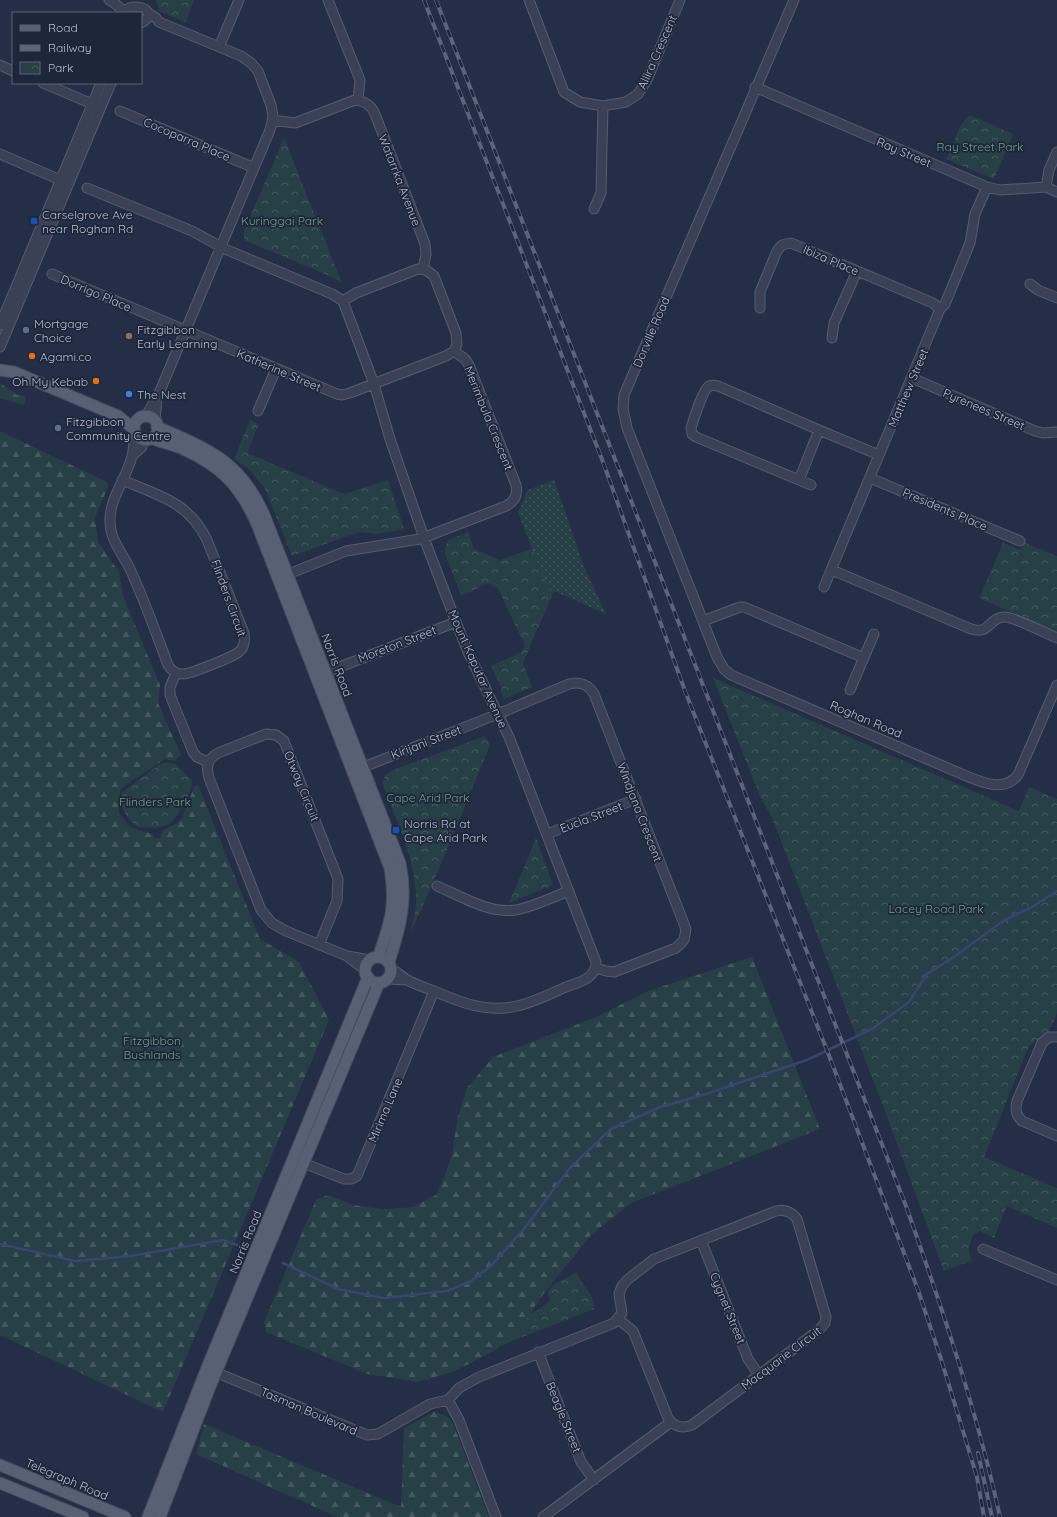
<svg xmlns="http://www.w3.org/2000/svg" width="1057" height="1517" viewBox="0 0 1057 1517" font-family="Quicksand,sans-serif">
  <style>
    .grass { fill: url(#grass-dots) }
    .forest { fill: url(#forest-firs) }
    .park { fill: url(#park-crowns) }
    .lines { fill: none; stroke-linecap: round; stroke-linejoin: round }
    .stream { stroke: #37466f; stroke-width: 2.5 }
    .minor-casing { stroke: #565c70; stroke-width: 11 }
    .major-casing { stroke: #444a5f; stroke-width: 13 }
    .minor { stroke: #3a4156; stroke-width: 9 }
    .major { stroke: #586076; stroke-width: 11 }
    .rail-casing { stroke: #5c647d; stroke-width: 4 }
    .rail { stroke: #1e263b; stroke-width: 2.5; stroke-dasharray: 8; stroke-linecap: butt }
    .transit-dot { fill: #1a4fb4; stroke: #1e263b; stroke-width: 1.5 }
    .service-dot { fill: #5c6f8a; stroke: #1e263b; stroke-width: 1.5 }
    .education-dot { fill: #8d6e63; stroke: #1e263b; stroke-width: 1.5 }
    .food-dot { fill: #e8710a; stroke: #1e263b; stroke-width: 1.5 }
    .shop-dot { fill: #3f7fe0; stroke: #1e263b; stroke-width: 1.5 }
    .labels { text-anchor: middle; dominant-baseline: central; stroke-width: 3.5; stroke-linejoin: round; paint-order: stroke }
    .street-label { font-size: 12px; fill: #b8bdcf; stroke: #1e263b }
    .park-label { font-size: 12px; fill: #6da282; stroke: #1e263b }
    .poi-label { font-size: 12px; fill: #b8bdcf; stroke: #1e263b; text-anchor: start }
  </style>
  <defs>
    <pattern id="grass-dots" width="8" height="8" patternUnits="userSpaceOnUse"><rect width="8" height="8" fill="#273f47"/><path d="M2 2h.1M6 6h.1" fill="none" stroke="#445960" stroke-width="1.8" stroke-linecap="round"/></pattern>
    <pattern id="forest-firs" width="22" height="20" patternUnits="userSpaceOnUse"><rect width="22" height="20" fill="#273f47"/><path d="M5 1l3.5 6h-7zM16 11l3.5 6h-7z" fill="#445960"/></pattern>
    <pattern id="park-crowns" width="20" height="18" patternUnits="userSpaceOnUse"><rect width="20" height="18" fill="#273f47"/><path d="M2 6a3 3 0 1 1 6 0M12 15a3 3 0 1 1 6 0" fill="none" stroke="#445960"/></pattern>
  </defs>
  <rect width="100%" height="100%" fill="#252e47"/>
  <path class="grass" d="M554 480 585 569 606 614 554 591 538 628 509 557 532 549 518 512 528 490Z"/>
  <path class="forest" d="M0 383 17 395 24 396 26 399 24 405 0 398Z
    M0 431 105 481 108 483V487L95 517 98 542 119 572 123 596 160 685 158 703 181 755 175 761 165 759 123 787 120 791 119 813 130 827 152 834 154 838H161V833L164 830 174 825 182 818 194 787 198 785 260 939 299 962 329 1020 163 1412 0 1335Z
    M752 957 820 1129 631 1203 591 1235 542 1296 521 1328 494 1351 455 1371 418 1382 367 1374 266 1332 264 1322 316 1200 328 1195 353 1205 382 1209 412 1207 436 1195 444 1178 452 1154 458 1116 467 1088 493 1057 596 1017 648 991Z
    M434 1412 445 1415 452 1421 489 1517H337L196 1454 204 1424 401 1507 404 1428Z"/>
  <path class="park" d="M156 0H194L186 22 160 12 158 8Z
    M970 115 1013 134 994 179 946 159 962 123Z
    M284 138 342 283 332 277 244 240V231Z
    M250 420 259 424 247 453 344 494 388 480 404 529 378 534 359 532 292 556 265 489 249 469 234 459Z
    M468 532 474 549 500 560 532 549 549 589 553 591 523 663 532 687 504 699 500 690 502 689 491 666 522 652 525 646 498 588 488 583 461 596 444 551 448 540Z
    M1003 543 1021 550 1025 543 1057 556V632L979 598Z
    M713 678 1019 811 1029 787 1057 799V1013L1049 1032 1029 1046 984 1157 1057 1188V1228L1007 1206 994 1238 980 1231 973 1235C969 1244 966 1252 973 1260L944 1271 885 1111 773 820 759 794Z
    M485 736 490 745 436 876 410 934C413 923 416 912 416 900 416 860 397 822 383 785 383 776 386 774 393 770Z
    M166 762 176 764 192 781C192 791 177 820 169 824 160 829 147 828 138 827 126 818 119 807 122 792L160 764Z
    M536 838 553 885 509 903Z
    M576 1273 592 1297 594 1309 500 1346 521 1328 530 1314 541 1308 550 1301 548 1295V1290L558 1282Z"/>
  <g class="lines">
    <path class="stream" d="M0 1244 75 1261 131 1256 223 1240 245 1248
      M283 1263 338 1289 384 1298 447 1291 471 1281 492 1265 527 1225 569 1169 611 1129 660 1107 703 1095 807 1060 872 1029 909 1002 927 974 954 957 1003 921 1032 907 1057 891"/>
    <g class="minor-casing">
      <path id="minor" d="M109 0C116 3 119 8 125 12
        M328 0 360 80 358 100
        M529 0 564 92 580 102 603 106 626 102 638 94 647 80 680 0
        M794 0 624 395 623 409 627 428 717 657 724 669 731 675 964 775C981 782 1004 793 1018 775L1057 685
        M125 13C127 0 164 10 141 23
        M219 47 239 0
        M0 65 13 71
        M43 83 97 106
        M755 87 987 187 1000 190 1046 187 1057 192
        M120 111 254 168
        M272 120 295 123 355 100C365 101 371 105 375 114L425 244 426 254 423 269
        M0 154 65 182
        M1046 187 1049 170 1057 152
        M87 188 192 231 225 249 332 294 343 301 374 384 390 439 424 538 456 622 468 652 509 737 596 962C596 979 579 982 566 987 550 994 534 1002 517 1006 487 1013 462 1003 434 991 426 988 417 985 409 981 402 977 398 972 391 969
        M594 209 601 193 603 106
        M52 274 337 394 342 395 350 393 446 356 454 351
        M1030 284 1038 290 1057 298
        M760 308V292L777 251 782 245 791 243 933 303 940 309
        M0 325 101 83
        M832 338 834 323 857 271
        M0 347 111 83
        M912 378 1035 431 1043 433 1057 432
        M258 411 276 369
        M145 417 157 398 270 130 273 117 271 105 258 71 251 63 241 56 159 22 156 18 148 13
        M155 421 157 398
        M819 430 799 480 696 437 692 434 691 428C694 419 702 391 709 386 714 384 721 387 725 389L819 430 879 455
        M132 456 141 448 145 440
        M870 478 1020 541
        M122 480C158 495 189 502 207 540L244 633C245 640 245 646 240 651 235 656 191 674 183 674 176 674 171 670 168 665 156 633 144 599 130 569 122 552 110 540 110 522 109 498 127 478 132 456 134 449 133 442 136 435
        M799 480 811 485
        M832 570 971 629C991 635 989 617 1004 617 1012 616 1047 634 1057 638
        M281 577 346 551 420 539 506 506C514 502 518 495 516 485L469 365 465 359 454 351 457 344 456 333 434 276 426 270 418 269 356 293 343 301
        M824 587 940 309 945 304 970 243 975 214 987 187
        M703 621 740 607H744L864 658
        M176 673 170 687V695L193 752 197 757 208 762
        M319 675 456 622
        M850 690 874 634
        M356 770 498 714 569 684C580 681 589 685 594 694L686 929 684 940 676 948 614 972 606 971 596 968
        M547 834 636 799
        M437 886C461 896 489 914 516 910 532 907 553 897 569 891
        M319 945 337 901 338 879 284 741 276 735 266 734 218 753C207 759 206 767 209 778L261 910 272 923 286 931 347 956 370 960
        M347 956 365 970
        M387 979 408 980
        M1057 1037H1049L1042 1043 1017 1101C1015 1110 1016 1115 1022 1121L1057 1136
        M303 1163 344 1179H351L357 1176 434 991
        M701 1240 748 1359 759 1375
        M983 1249 1057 1280
        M538 1352 581 1462 594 1480
        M210 1370 367 1435 378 1434 430 1404 448 1400 459 1420 496 1517
        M448 1400 459 1388 479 1377 614 1323 622 1313 619 1294 622 1286 627 1280 654 1259 776 1211C785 1209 792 1212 797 1219L826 1317 825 1323 819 1330 692 1425C683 1429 674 1427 668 1418L633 1331 618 1319
        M543 1517 671 1422"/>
    </g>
    <g class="major-casing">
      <path id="major" d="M0 370 14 372 118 416 134 429
        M134 428a12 12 0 1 1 24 0a12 12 0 1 1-24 0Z
        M157 427C210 450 241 461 265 517L400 863C408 899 400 928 389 962
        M152 438C161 443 172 444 181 448 221 466 239 484 257 524L390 868C396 905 391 922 378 957
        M365 970a13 13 0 1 1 26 0a13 13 0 1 1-26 0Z
        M0 1465 125 1517
        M0 1483 83 1517
        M148 1517 207 1368 368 977
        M160 1517 209 1389 379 983"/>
    </g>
    <use href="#minor" class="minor"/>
    <use href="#major" class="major"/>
    <g class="rail-casing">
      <path id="rail" d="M424 0 603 462 685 691 830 1058 918 1290 941 1359 977 1477 984 1517
        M436 0 906 1206C942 1308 977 1411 1000 1517
        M978 1453 992 1517"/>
    </g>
    <use href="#rail" class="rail"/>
  </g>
  <g class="transit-dot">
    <rect x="30" y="217" width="8" height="8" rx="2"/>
    <rect x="392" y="826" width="8" height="8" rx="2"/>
  </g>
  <g class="service-dot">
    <circle cx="26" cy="330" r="4"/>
    <circle cx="58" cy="428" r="4"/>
  </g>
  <circle class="education-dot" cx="129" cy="336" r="4"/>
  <g class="food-dot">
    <circle cx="32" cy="356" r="4"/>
    <circle cx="96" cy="381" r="4"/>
  </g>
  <circle class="shop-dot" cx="129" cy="394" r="4"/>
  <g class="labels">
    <g class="street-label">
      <text transform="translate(657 52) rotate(-66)">Allira Crescent</text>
      <text transform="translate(187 139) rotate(23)">Cocoparra Place</text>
      <text transform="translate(904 152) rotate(23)">Ray Street</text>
      <text transform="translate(400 180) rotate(69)">Watarrka Avenue</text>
      <text transform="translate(831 260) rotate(23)">Ibiza Place</text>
      <text transform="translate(96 293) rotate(23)">Dorrigo Place</text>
      <text transform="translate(651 332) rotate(-67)">Dorville Road</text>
      <text transform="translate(279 370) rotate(23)">Katherine Street</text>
      <text transform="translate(908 388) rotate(-67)">Matthew Street</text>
      <text transform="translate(984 409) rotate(23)">Pyrenees Street</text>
      <text transform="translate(489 418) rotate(68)">Merimbula Crescent</text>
      <text transform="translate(945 509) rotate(23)">Presidents Place</text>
      <text transform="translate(229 598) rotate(70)">Flinders Circuit</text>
      <text transform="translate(397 644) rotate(-21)">Moreton Street</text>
      <text transform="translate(337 665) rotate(69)">Norris Road</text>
      <text transform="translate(478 669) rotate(66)">Mount Kaputar Avenue</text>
      <text transform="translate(866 719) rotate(23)">Roghan Road</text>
      <text transform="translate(426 742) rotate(-21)">Kirijani Street</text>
      <text transform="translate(302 786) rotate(68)">Otway Circuit</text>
      <text transform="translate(640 812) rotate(69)">Windjana Crescent</text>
      <text transform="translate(591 817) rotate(-21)">Eucla Street</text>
      <text transform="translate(385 1110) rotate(-67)">Mirima Lane</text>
      <text transform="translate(245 1242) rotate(-68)">Norris Road</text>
      <text transform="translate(728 1308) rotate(68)">Cygnet Street</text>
      <text transform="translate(781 1358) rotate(-37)">Macquarie Circuit</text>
      <text transform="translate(309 1411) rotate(23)">Tasman Boulevard</text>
      <text transform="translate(564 1417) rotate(68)">Beagle Street</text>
      <text transform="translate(67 1479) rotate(23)">Telegraph Road</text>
    </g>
    <g class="park-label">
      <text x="980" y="146">Ray Street Park</text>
      <text x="282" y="220">Kuringgai Park</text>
      <text x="428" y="797">Cape Arid Park</text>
      <text x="155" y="801">Flinders Park</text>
      <text x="936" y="908">Lacey Road Park</text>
      <text x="152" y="1040">Fitzgibbon<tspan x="152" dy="14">Bushlands</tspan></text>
    </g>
    <g class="poi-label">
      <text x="42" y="214">Carselgrove Ave<tspan x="42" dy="14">near Roghan Rd</tspan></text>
      <text x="34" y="323">Mortgage<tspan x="34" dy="14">Choice</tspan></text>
      <text x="137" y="329">Fitzgibbon<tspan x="137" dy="14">Early Learning</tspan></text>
      <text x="40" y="356">Agami.co</text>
      <text x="88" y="381" text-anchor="end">Oh My Kebab</text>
      <text x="137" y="394">The Nest</text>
      <text x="66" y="421">Fitzgibbon<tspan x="66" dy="14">Community Centre</tspan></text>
      <text x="404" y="823">Norris Rd at<tspan x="404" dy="14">Cape Arid Park</tspan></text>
    </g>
  </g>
  <rect x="12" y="12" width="130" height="72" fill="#1e263b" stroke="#5c6276"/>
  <rect x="20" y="25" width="20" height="6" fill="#586076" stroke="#5c6276"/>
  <text x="48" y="32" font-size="12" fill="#b8bdcf">Road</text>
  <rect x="20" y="45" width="20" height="6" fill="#5c647d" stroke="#5c6276"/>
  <text x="48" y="52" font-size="12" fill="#b8bdcf">Railway</text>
  <rect x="20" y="62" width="20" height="12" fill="url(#park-crowns)" stroke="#5c6276"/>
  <text x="48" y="72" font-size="12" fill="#b8bdcf">Park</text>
</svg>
